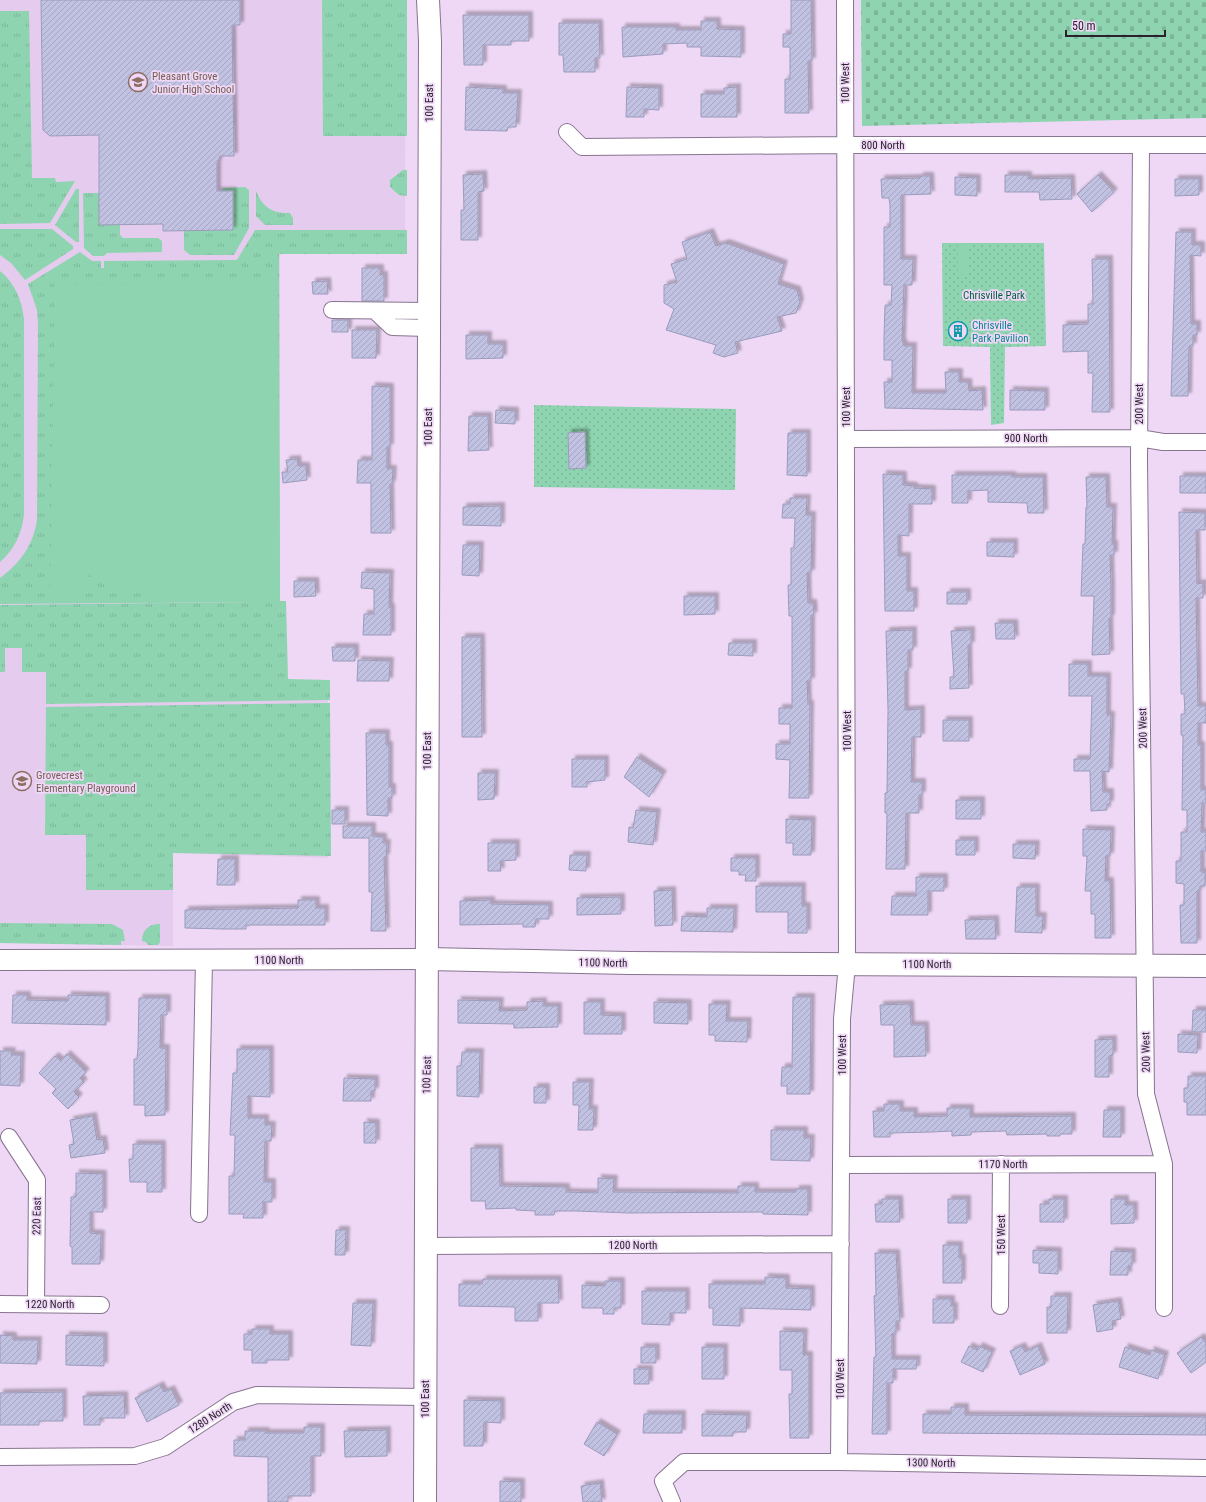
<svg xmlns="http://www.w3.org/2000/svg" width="1206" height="1502" viewBox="0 0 1206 1502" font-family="'Roboto Condensed',sans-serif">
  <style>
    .built { fill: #e5cbee }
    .grass { fill: url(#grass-tufts) }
    .cemetery { fill: url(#cemetery-stones) }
    .park { fill: url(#park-dots) }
    .pitch { fill: #8ed4b0 }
    .building { fill: url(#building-hatch); stroke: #9b9bbb; filter: url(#shadow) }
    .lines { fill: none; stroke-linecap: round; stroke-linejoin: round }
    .minor-casing { stroke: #87748e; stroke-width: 18 }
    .tertiary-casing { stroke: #87748e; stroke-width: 22 }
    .secondary-casing { stroke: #87748e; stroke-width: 24 }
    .minor { stroke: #fff; stroke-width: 16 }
    .tertiary { stroke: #fff; stroke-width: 20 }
    .secondary { stroke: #fff; stroke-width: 22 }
    .labels { text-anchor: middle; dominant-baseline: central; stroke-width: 3.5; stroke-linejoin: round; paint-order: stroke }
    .education-label { font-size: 11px; fill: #785e54; stroke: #eed8f6; text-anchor: start }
    .street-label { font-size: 11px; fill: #2b222d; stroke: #eed8f6 }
    .park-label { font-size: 11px; fill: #046040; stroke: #eed8f6 }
    .culture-label { font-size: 11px; fill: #0d838f; stroke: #eed8f6; text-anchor: start }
  </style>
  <defs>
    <pattern id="grass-tufts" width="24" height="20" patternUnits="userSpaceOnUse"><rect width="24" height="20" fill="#8ed4b0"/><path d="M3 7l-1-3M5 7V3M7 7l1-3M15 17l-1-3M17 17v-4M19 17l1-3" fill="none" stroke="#7bb698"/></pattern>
    <pattern id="cemetery-stones" width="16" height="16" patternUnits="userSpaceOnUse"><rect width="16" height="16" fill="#8ed4b0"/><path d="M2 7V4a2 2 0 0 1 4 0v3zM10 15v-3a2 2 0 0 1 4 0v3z" fill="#7bb698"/></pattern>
    <pattern id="park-dots" width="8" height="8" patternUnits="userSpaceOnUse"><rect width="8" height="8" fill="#8ed4b0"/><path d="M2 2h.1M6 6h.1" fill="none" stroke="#7bb698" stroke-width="1.8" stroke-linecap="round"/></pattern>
    <pattern id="building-hatch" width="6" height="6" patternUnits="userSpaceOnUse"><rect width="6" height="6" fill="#c1c1e2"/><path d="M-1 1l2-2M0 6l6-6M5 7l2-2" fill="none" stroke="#a6a6c2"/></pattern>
    <filter id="shadow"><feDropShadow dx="3.5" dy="-3.5" stdDeviation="1" flood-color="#0004"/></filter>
  </defs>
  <rect width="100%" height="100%" fill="#eed8f6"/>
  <path class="built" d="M0 0H406L405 253H280V599L255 600 251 690H328V858L173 853V946L0 943Z"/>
  <path class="grass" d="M322 0H407V136H323Z
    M0 11H29L32 178H55L56 182 75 181 50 223 0 224Z
    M403 170H407V196L399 195 390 187V180Z
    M245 187 249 190V228L234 255H190L184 250V231L233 230V191H220L224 188Z
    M76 189H79V242H76L55 225Z
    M256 191C262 207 273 214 290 213L293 218V225H265L256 216Z
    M83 193H99L120 225V235L123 238H158L162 241V252L107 253 104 256H93L84 248Z
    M0 229H52L73 246V249L25 280 11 263 0 255Z
    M255 230H407V254H279L280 601H286L288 679 330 680V700L46 704V672H22V648H5V672H0V605L264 602 0 604V578C20 563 33 546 37 520L38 323 37 310 28 284 80 252 92 261H101V268H104V261L237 260Z
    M0 271C15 283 22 301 24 319V514C22 533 15 549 0 562Z
    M330 703 331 856 173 853V890H86V835H45L46 707Z
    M0 923 112 924 123 930 125 941H121V945L0 943Z
    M160 924V942L158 945H148L146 942 142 941C142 930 149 924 160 924Z"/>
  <path class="cemetery" d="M861 0H1206V118L862 126Z"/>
  <path class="park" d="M942 243H1044L1046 346 1005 347 1004 423 991 425 990 347 943 346Z
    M534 405 736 409 735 490 534 487Z"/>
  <path class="pitch" d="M958 243H968L967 275 958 274Z
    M278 283 280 599 147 603 142 593 88 575 75 597 50 598 55 284Z"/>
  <path class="building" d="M41 0H240V25H232L234 156H220L217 164V191H233V230L163 231V224L99 225V135L50 136 43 130Z
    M791 0H811L812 61H808L809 113H785V79H790V47H783V34H791Z
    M463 15H529V41H511V45H483V65H464Z
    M701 21H717V29L741 30V57L701 56V47H687V43L663 44V54L623 57 622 27H676V30H701Z
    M559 23H599L600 58H595V72H564L563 55H559Z
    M466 87 503 89V93H518L516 127H508L507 131 465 130Z
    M627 87 659 88V110L644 109V117H626Z
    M737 87V117H701V94H724V88Z
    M483 174 484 191 478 192V240H461V210H464L463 175Z
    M1005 175H1028V179L1071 178 1072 199 1040 200 1039 192H1005Z
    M1098 175 1114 192 1092 212 1077 194Z
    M920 176H930L931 194 901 195V259H913L912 285H904L902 340 904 346H913L912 393H946L945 372H959V382H968L969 391 982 390 983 410 885 408 884 382H892V360H884V337L885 305H891L892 285H884V227H890V206L889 198H882L881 179 920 178Z
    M955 177 977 178V196L955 195Z
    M1175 179H1199V195L1175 196Z
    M710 232 716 246 726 243 784 264 778 284 797 290 800 302 796 313 777 317 782 331 735 342 738 353 724 357 713 353 716 345 666 330 674 309 664 303V285L677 282 671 264 687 259 682 242Z
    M1176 232H1192V245H1201V256L1190 255 1191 324H1197V335H1193V346H1189L1188 396H1171Z
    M1092 259H1109L1110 412H1092L1093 373H1088V351L1063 352V325L1088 324V304H1093Z
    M362 268H380V275H384V301H362Z
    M327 281 328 294H313L312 282Z
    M332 320H348V332H332Z
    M352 330H377L376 358H352Z
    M466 335H488V344H503V358L466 359Z
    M372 386 390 387V447H387V469H393L392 484H390L391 533H371V483H357L358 460H372Z
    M1010 390 1045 391V410H1010Z
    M496 410 515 411V424L495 423Z
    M469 416H488L489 450 468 451Z
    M585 432 586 468 569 469 568 433Z
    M788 433H807V476L787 475Z
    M297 459 298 466H306L307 480 283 483 282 472H288L286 460Z
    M883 474 903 475V485L914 486V488L932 489V504H909V536L898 535V556H907V591H914V611H885Z
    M952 475H1012V477H1043L1044 513H1028L1027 503 988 502V490L968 491V503H952Z
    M1180 476H1206V493H1180Z
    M1086 477H1106L1107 507H1113L1112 544H1114V555H1110L1111 586V618H1109L1110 654 1092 655 1094 596H1081L1083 544H1085L1086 507H1087Z
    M790 498H807L806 515H812L811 573H807L808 603H813L814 615H811V681H807L808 704H810L809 798H789L790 760 776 759V744H790V724H779V708H792V616H789L788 585H791V548H794L795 518H782L783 504H790Z
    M501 506V526L463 525V507Z
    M1179 512 1205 513V530H1196L1197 584 1203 583V598H1196L1198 706H1206V723H1198V745H1201V790H1206V803H1202L1201 832H1206V851H1201V872H1205V886H1200V891H1197V943H1181L1180 905H1184V884L1176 883V861H1181V832H1187V810H1182L1183 735H1181V714H1185L1184 694H1181Z
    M987 542H1014V557L987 556Z
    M463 545H480L479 576 462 575Z
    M362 572 390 573 389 607H391V635H363L364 614H374V589L361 588Z
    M294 581H315L316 596 294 597Z
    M947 592H967V604H947Z
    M684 596H715V614L684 615Z
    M995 623H1014L1015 639H996Z
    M913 630V650H908V671H905V710L921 709V737H912L911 782H922V795H919V813H906L905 869H886L887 813H885V793H887L888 710 886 631Z
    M971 630V645H968L969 688 950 689V677H954L951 631Z
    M462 637H481L482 737H462Z
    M729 643H753V656L728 655Z
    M332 647H355V661H333Z
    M358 660 390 661 389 681H357Z
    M1069 664H1088V676H1107V715H1111L1109 772 1102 771 1103 792H1110V804H1107V810L1091 811 1090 771H1074V759H1090L1092 696H1069Z
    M943 720H969V741H943Z
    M366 733H386V745H389V787H392V798H388V816L367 815Z
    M637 757 663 774 649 797 624 777Z
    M572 759H605V780L587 782V787H572Z
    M478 773H495L494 799 478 800Z
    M956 800H981V819H956Z
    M332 810H345V824H332Z
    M636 810 657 812 653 845 628 842 629 827 633 828Z
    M786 819 812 820 811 855H793V843H786Z
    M343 826H372V836L383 837V843H387L386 857H384L386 931H371L372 892H369V838H343Z
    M1083 829 1111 830 1110 856H1106L1105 881H1110L1111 938H1095V914H1091V891H1085L1087 856H1083Z
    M956 840H975V855H956Z
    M488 843H516V860L500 861 501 871H488Z
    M1013 844H1036L1035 859 1013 858Z
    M570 855H587L586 871 569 870Z
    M731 858H756V881H745L746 875H739V871H731Z
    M218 859H235V885H217Z
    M916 877H944V891H928V915H891L892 896H916Z
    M756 886H802V906H807V933H788V912H756Z
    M1017 887H1036V916H1043L1042 933 1015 932Z
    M672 890 673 925 655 926 654 891Z
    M621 897V914L577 915V898Z
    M298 900H316V908H325V925H246V929H223L185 928V910L298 908Z
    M491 900V904L549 905V919H536L535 927H523V924L460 925V901Z
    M707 908H734L733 932 681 931 682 916 707 917Z
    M995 919 996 939H966L965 920Z
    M13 995H27V1000L68 1001V995L106 996V1025L12 1023Z
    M793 997H811L810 1094H787V1086H781L782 1067H792Z
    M139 998H167V1015H161L160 1048H166L165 1115 145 1116V1105H134V1059H137L138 1048Z
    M458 1000 500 1001 499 1011 527 1010V1002L543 1001V1006H558V1027L514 1028V1024L458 1023Z
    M584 1002H601V1015L622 1016V1034H584Z
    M654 1002 688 1003V1024L654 1023Z
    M709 1004H727L726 1021H748L747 1042 715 1041V1035H709Z
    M910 1004 911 1025H925L926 1056 894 1057V1025H881L880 1005Z
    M1193 1010H1206V1032H1192Z
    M1178 1034 1198 1035 1197 1053 1178 1052Z
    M1113 1039V1055L1109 1056V1077H1095V1040Z
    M237 1049H270V1097L248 1096V1118H265V1125H272L271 1141H265L264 1182H272V1202H263V1218H243L244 1214H229V1176H234L235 1135H230L233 1073H237Z
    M0 1051H12L11 1055H21L20 1086 0 1085Z
    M462 1052H480L479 1097 457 1096V1066H461Z
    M67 1054 86 1072 80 1078 84 1082 74 1092 79 1097 68 1109 52 1093 56 1089 39 1073 55 1056 61 1061Z
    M1188 1076H1206V1115H1187V1102H1184V1088H1188Z
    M344 1078 375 1079V1091H371V1101H343Z
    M573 1082H590L589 1109H594L593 1130H578L579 1105H573Z
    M534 1087H546V1103H534Z
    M884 1104H900V1111H914V1117L947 1116V1108H970V1117L1072 1116V1134H1060V1136H1047V1134L1007 1135 1006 1131 971 1132V1135L952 1136V1131L932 1132 890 1133V1137H874L873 1111H884Z
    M1104 1110H1121V1137H1103Z
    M93 1116 97 1140 103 1139 105 1153 71 1158 69 1145 74 1144 70 1120Z
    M364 1122 376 1123V1143H364Z
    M771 1130H804V1138H811L810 1161 771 1160Z
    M133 1144H162V1192H147V1182H130L129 1159H133Z
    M471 1148H499L500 1186 566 1187V1192L598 1193V1178L614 1179 613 1192 738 1193V1186H755V1192H796V1189H808V1215L763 1214V1212L629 1213 576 1211H555L554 1215H535V1211L516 1210V1208L486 1209 485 1201H471Z
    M76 1173 103 1174V1212H90V1233L101 1234 100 1264H72V1247L70 1246 71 1197H76Z
    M882 1199H899L900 1222H876L875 1204H882Z
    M948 1199H967V1223H948Z
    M1049 1199H1064V1222H1040V1204H1049Z
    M1111 1199H1125V1205H1134V1223L1111 1224Z
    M336 1230H346L345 1255H335Z
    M943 1245H959V1258H962V1283H943Z
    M1033 1250 1058 1251V1274L1039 1273V1263H1033Z
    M1111 1251 1132 1252V1266H1128V1275H1110Z
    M875 1253H896L900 1321H896V1334H892V1359H917L916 1369H893V1383H887V1434H872L874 1357H876L874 1296 876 1295Z
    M765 1277 786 1278V1288L811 1289V1310L740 1308V1326L713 1325V1308H709V1284H765Z
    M483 1279H558L559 1303H538V1321H515V1307L459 1306V1284H482Z
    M605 1281H621V1308H614V1314H603V1308H582V1285L605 1286Z
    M642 1291H686V1313H670V1325L642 1324Z
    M1051 1296H1068L1067 1333H1047V1307H1051Z
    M933 1299H951V1306H954V1323H933Z
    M1118 1301 1121 1319 1112 1321 1113 1329 1097 1332 1093 1305Z
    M353 1303H373L371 1346 351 1345Z
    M252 1329H270V1334H289V1360H267V1363H252V1350H244V1334H252Z
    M780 1331 804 1332 803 1355H809V1438H790L789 1394H792V1370H780Z
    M0 1335 13 1336V1340H38L37 1364 0 1363Z
    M66 1335 104 1336V1366L66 1365Z
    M1201 1337 1206 1343V1362L1191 1373 1177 1353Z
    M969 1346 977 1350 979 1346 992 1352 983 1372 961 1362Z
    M1022 1346 1025 1352 1038 1346 1045 1364 1020 1375 1010 1351Z
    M641 1347H656V1363H641Z
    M702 1347H724V1379H702Z
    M1125 1347 1150 1355 1151 1350 1165 1355 1158 1379 1119 1367Z
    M634 1369H649V1384H634Z
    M160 1385 164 1392 171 1389 179 1405 147 1422 135 1398Z
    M63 1392V1421H39V1425H0V1393Z
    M124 1395 125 1418H100V1425H84L83 1396Z
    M464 1400 501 1401V1423L484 1422 483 1446H464Z
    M951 1407H965V1415L1206 1417V1435L923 1433V1414H951Z
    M644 1414H682V1433H643Z
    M702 1414 747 1415 746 1432H733V1436H702Z
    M597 1422 617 1434 604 1456 584 1444Z
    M304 1427H321V1456H311V1496H288V1502H268V1457L234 1456V1440H245V1431H266L265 1433H304Z
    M387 1430V1456L345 1457 344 1431Z
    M500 1481 521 1482V1502H500Z
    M600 1483 602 1502H583L581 1486Z"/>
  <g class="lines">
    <g class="minor-casing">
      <path id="minor" d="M567 132 582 147 846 145H1206
        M1141 145 1139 461 1146 1094 1164 1164V1308
        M332 310 428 311
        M375 311 392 327 428 328
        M846 439 1139 438 1163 442H1206
        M9 1137 37 1180 36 1304
        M841 1165 1164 1164
        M199 1214 204 960
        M425 1246 841 1244
        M0 1304 101 1305
        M1000 1306 1001 1164
        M0 1457 135 1456 165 1447 233 1402 257 1395 425 1397
        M839 1462 842 1019 847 964 845 0
        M672 1502 663 1481 684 1462H839L1206 1468"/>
    </g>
    <g class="tertiary-casing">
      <path id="tertiary" d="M0 960 428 959"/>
    </g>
    <g class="secondary-casing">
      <path id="secondary" d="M428 959 629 963 1206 966
        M425 1502 430 41 428 0"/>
    </g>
    <use href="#minor" class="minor"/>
    <use href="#tertiary" class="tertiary"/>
    <use href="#secondary" class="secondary"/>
  </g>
  <defs>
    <g id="school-ring" transform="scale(1)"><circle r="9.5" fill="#eed8f6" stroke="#8d6e63" stroke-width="1.5"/><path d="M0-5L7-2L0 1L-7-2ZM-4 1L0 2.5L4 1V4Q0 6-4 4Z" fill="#8d6e63"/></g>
    <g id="building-ring" transform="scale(1)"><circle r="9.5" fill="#eed8f6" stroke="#0f9aa8" stroke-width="1.5"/><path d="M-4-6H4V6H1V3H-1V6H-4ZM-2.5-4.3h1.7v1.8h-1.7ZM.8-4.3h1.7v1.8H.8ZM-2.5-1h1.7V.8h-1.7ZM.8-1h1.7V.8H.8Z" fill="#0f9aa8"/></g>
  </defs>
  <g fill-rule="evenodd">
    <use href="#school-ring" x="138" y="82"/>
    <use href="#building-ring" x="958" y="331"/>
    <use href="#school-ring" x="22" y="781"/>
  </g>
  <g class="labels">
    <g class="education-label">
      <text x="152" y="76">Pleasant Grove<tspan x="152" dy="13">Junior High School</tspan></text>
      <text x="36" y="775">Grovecrest<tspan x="36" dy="13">Elementary Playground</tspan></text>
    </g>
    <g class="street-label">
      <text transform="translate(845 83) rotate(-90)">100 West</text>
      <text transform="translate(429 103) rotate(-90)">100 East</text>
      <text x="883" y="145">800 North</text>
      <text transform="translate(1139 404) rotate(-90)">200 West</text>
      <text transform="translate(846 407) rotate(-90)">100 West</text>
      <text transform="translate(428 427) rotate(-90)">100 East</text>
      <text x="1026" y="438">900 North</text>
      <text transform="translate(1143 728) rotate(-91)">200 West</text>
      <text transform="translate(847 731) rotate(-90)">100 West</text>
      <text transform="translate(427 751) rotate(-90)">100 East</text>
      <text x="279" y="960">1100 North</text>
      <text transform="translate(603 963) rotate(1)">1100 North</text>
      <text x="927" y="964">1100 North</text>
      <text transform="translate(1146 1052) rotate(-91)">200 West</text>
      <text transform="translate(842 1055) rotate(-90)">100 West</text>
      <text transform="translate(427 1075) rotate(-89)">100 East</text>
      <text x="1003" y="1164">1170 North</text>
      <text transform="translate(37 1216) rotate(-89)">220 East</text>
      <text transform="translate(1001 1235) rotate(-90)">150 West</text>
      <text x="633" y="1245">1200 North</text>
      <text x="50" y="1304">1220 North</text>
      <text transform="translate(840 1379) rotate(-90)">100 West</text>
      <text transform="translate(425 1399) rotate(-90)">100 East</text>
      <text transform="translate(210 1418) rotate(-32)">1280 North</text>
      <text transform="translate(931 1463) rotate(1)">1300 North</text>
    </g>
    <g class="park-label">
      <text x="994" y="295">Chrisville Park</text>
    </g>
    <g class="culture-label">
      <text x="972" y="325">Chrisville<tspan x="972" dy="13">Park Pavilion</tspan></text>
    </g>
  </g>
  <path d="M1066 30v6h99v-6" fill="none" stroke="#2b222d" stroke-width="2"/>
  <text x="1072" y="30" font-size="12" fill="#2b222d" stroke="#eed8f6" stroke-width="3" paint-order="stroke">50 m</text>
</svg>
